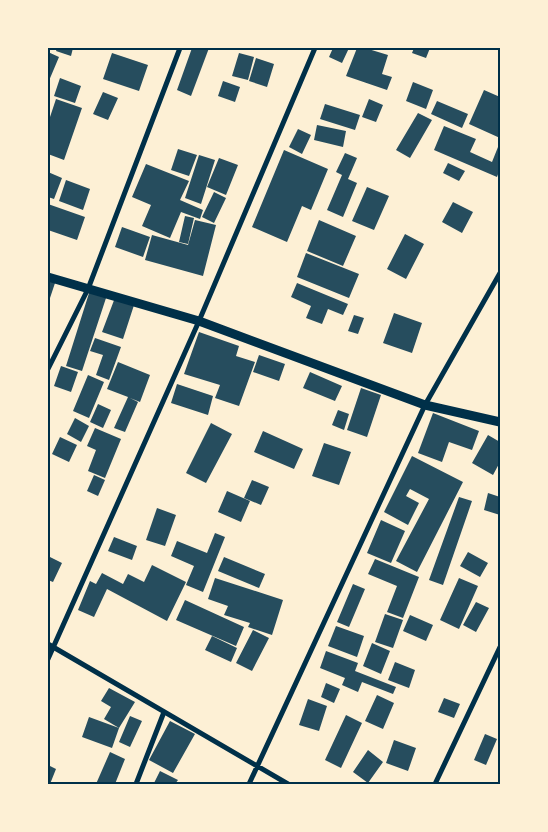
<svg xmlns="http://www.w3.org/2000/svg" width="548" height="832" viewBox="0 0 548 832" font-family="Inter,sans-serif">
  <style>
    .building { fill: #264d5e }
    .lines { fill: none; stroke-linecap: round; stroke-linejoin: round }
    .minor { stroke: #003049; stroke-width: 5 }
    .tertiary { stroke: #003049; stroke-width: 9 }
    .neatline { fill: none; stroke: #003049; stroke-width: 2 }
  </style>
  <rect width="100%" height="100%" fill="#fdf0d5"/>
  <path class="building" d="M57 48H73L71 56 56 51Z
    M192 48H209L191 96 177 90Z
    M333 48H349L342 63 329 57Z
    M357 48H365L388 55 382 74 392 77 387 90 346 76Z
    M414 48H430L426 58 412 53Z
    M48 52 59 57 48 83Z
    M112 53 148 65 139 91 103 79Z
    M239 53 254 57 248 80 232 76Z
    M256 58 274 64 267 87 249 81Z
    M60 78 81 86 75 103 54 96Z
    M223 81 240 87 235 102 218 96Z
    M413 82 433 90 426 109 406 101Z
    M484 90 500 97V138L469 124Z
    M103 92 118 98 108 120 93 114Z
    M56 99 82 108 64 160 48 154V123Z
    M369 99 383 105 376 122 362 117Z
    M437 101 468 114 462 128 431 114Z
    M325 104 360 115 355 130 320 119Z
    M418 113 432 120 410 158 396 150Z
    M317 125 346 131 343 147 314 140Z
    M444 126 476 139 470 152 492 162 498 147 500 149V169L497 177 434 150Z
    M298 129 311 135 302 154 289 147Z
    M178 149 197 155 189 176 171 170Z
    M284 150 328 169 311 210 302 206 287 242 252 227Z
    M345 153 357 158 348 179 357 183 343 217 327 210 342 175 336 172Z
    M199 155 215 160 201 204 185 198Z
    M219 158 238 165 226 195 207 187Z
    M448 163 465 171 459 181 443 173Z
    M146 164 189 181 180 200 203 210 200 219 181 212 170 238 142 226 151 205 132 197Z
    M48 172 62 178 54 199 48 197Z
    M66 180 90 189 83 210 59 201Z
    M367 187 389 196 374 230 352 221Z
    M214 192 226 198 214 223 202 217Z
    M453 202 473 212 462 233 442 222Z
    M48 204 85 217 77 240 48 230Z
    M185 216 194 218 188 244 179 242Z
    M195 220 216 225 203 276 145 260 152 235 188 245Z
    M319 220 356 236 343 266 307 251Z
    M122 227 150 237 143 257 115 247Z
    M405 234 424 244 406 279 387 269Z
    M306 253 359 274 349 298 297 277Z
    M48 277 56 280 48 304Z
    M297 283 348 304 343 315 328 309 322 324 306 318 311 306 291 297Z
    M90 290 107 295 82 371 66 366Z
    M116 295 135 302 123 339 102 332Z
    M394 313 422 323 412 353 383 343Z
    M354 315 364 318 358 334 348 331Z
    M199 332 239 346 236 356 255 362 239 406 215 398 220 385 184 374Z
    M95 338 121 347 109 380 96 375 103 355 90 351Z
    M259 355 285 364 279 381 253 372Z
    M118 362 150 375 140 402 130 398 138 402 125 432 114 428 128 397 107 389Z
    M61 366 78 372 71 392 54 386Z
    M310 372 342 386 335 401 303 388Z
    M88 375 104 382 89 418 73 411Z
    M177 384 213 396 208 415 171 403Z
    M361 388 381 395 367 437 347 430Z
    M98 404 111 410 103 428 90 422Z
    M338 410 349 414 344 430 332 425Z
    M433 413 479 431 472 450 449 442 442 462 418 453Z
    M75 418 89 426 81 442 67 434Z
    M211 423 232 434 206 483 186 473Z
    M95 428 121 439 105 478 88 471 96 450 87 446Z
    M263 431 303 449 294 469 254 452Z
    M488 435 500 442V462L493 475 472 463Z
    M60 437 77 445 69 462 52 454Z
    M324 443 351 452 339 485 312 476Z
    M412 456 463 482 417 572 396 561 429 499 410 489 406 496 419 503 408 525 384 512Z
    M94 475 105 480 98 496 87 491Z
    M252 480 269 487 261 505 244 498Z
    M227 491 250 501 241 522 218 512Z
    M488 493 500 497V515L484 510Z
    M459 497 472 501 443 585 429 580Z
    M157 508 176 515 165 546 146 540Z
    M381 520 405 531 391 563 367 553Z
    M215 533 225 537 203 592 186 585 194 566 171 556 177 541 207 553Z
    M114 537 137 546 132 560 108 551Z
    M468 552 488 563 480 577 460 566Z
    M48 556 62 563 53 582 48 580Z
    M224 557 265 574 259 588 218 571Z
    M375 559 419 577 403 618 387 612 397 586 368 574Z
    M152 565 186 582 167 621 107 589 94 617 78 610 90 581 96 584 102 573 123 584 128 574 144 582Z
    M215 578 283 600 272 635 248 627 250 623 224 615 228 606 208 599Z
    M459 578 478 586 459 629 440 620Z
    M353 584 365 589 349 627 337 622Z
    M185 600 244 627 236 646 176 620Z
    M476 602 489 608 476 632 463 625Z
    M385 614 403 620 393 648 375 642Z
    M410 615 433 625 426 641 403 631Z
    M336 626 364 636 357 657 328 646Z
    M253 630 269 638 252 671 236 663Z
    M212 636 237 648 231 662 205 650Z
    M372 643 390 651 381 674 363 666Z
    M326 651 358 663 355 671 396 687 393 694 362 682 358 692 342 685 345 678 320 668Z
    M395 662 415 670 409 688 388 680Z
    M326 683 340 689 334 703 321 697Z
    M109 688 135 702 119 728 104 719 111 707 101 701Z
    M377 695 394 703 383 729 365 721Z
    M444 698 460 704 454 718 438 712Z
    M308 699 327 706 319 731 299 725Z
    M346 715 362 723 341 768 325 760Z
    M130 716 142 721 130 747 119 742Z
    M89 717 119 728 112 748 82 737Z
    M170 721 195 734 173 773 149 760Z
    M485 734 497 739 486 765 474 760Z
    M394 740 416 748 408 771 386 763Z
    M368 750 383 762 368 783 353 772Z
    M110 752 125 759 115 784H96Z
    M48 765 56 769 50 784H48Z
    M160 771 178 780 175 784 154 783Z"/>
  <g class="lines">
    <path class="minor" d="M48 369 88 289 180 48
      M48 644 288 784
      M48 659 199 321 315 48
      M136 784 164 712
      M249 784 425 405 500 273
      M435 784 500 647"/>
    <path class="tertiary" d="M48 277 199 321 425 405 500 422"/>
  </g>
  <rect width="548" height="832" fill="none" stroke="#fdf0d5" stroke-width="98"/>
  <rect x="49" y="49" width="450" height="734" class="neatline"/>
</svg>
